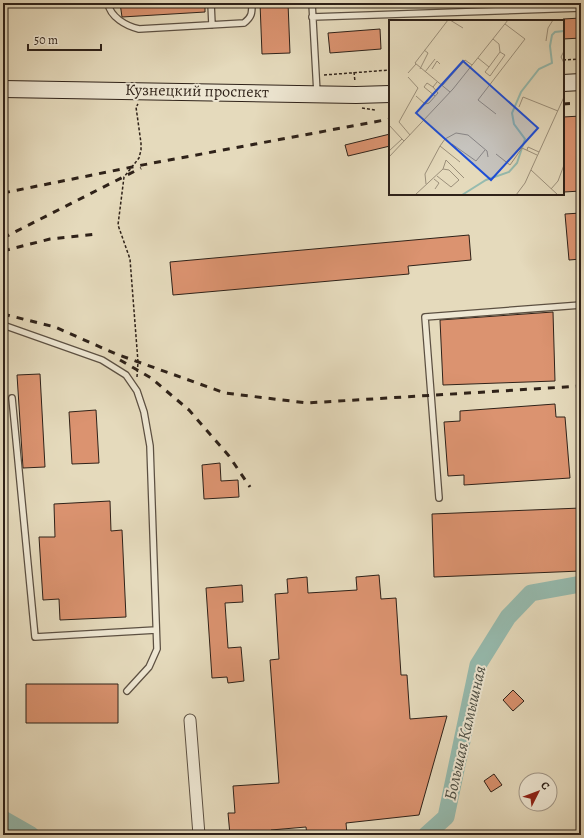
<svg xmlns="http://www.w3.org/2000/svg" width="584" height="838" viewBox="0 0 584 838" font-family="Alegreya,serif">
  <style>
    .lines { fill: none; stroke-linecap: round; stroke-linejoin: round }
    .river { stroke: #96bbaf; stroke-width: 17 }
    .building { fill: #db9370; stroke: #2f2219 }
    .lane-casing { stroke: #5c5042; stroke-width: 8 }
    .street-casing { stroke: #5c5042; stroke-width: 13 }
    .secondary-casing { stroke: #2f2219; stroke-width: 18 }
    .path { stroke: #2f2219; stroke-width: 1.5; stroke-dasharray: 3 2; stroke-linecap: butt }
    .lane { stroke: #eee7d3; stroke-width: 5.5 }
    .street { stroke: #eee7d3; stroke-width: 11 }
    .secondary { stroke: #eee7d3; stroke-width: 16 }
    .rail { stroke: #2f2219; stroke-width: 3; stroke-dasharray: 7 7; stroke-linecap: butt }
    .labels { text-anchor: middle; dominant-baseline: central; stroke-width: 4; stroke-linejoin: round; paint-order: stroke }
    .street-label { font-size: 16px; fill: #2f2219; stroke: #eee7d3 }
    .water-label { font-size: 17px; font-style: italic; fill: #4e5046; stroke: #eee7d3 }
    .inset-river { fill: none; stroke: #96bbaf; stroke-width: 2 }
    .inset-road { fill: none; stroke: #9c907b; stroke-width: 1 }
    .view { fill: #1d4ed8; fill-opacity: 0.15; stroke: #1d4ed8; stroke-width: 2 }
    .inset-edge { fill: none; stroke: #2f2219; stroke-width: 2 }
  </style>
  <rect width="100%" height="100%" fill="#e5dabc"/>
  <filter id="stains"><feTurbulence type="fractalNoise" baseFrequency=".005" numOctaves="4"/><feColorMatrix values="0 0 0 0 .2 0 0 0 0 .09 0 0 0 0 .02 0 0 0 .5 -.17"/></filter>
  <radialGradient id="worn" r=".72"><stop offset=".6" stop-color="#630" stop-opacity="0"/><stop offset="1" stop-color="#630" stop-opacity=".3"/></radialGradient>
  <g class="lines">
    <path class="river" d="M3 819 31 835
      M426 835 446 817 478 665 508 617 531 593 581 584"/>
  </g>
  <path class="building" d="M120 3H205V12L122 17Z
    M260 3H288L290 53 262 54Z
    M581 18V38L563 39V19Z
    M380 29 381 49 330 53 328 33Z
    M581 116V191L564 192 563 117Z
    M390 134V146L348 156 345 145Z
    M581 213V259L569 260 565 214Z
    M469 235 471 260 408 266 409 274 173 295 170 262Z
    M553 312 555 381 443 385 440 320Z
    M40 374 45 467 23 468 17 375Z
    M555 404 556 417H565L570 478 464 485V475L448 476 444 422 460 421V411Z
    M96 410 99 463 72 464 69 412Z
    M220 463 221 481 238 480 239 497 204 499 202 465Z
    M110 501 111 531 122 530 126 617 60 620 59 599 43 600 39 537H55L54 504Z
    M581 508V571L434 577 432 514Z
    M379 575 381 599 396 598 401 675H407L410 719 447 716 419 815 346 823 347 835H307L306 827 271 830 272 835H230L228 813H235L233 786 279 783 270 660 279 659 275 594 288 593 287 579 307 577 308 593 357 590 356 577Z
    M242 585 243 602 225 603 228 648 241 647 244 681 228 683 227 677 212 678 206 588Z
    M26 684H118V723H26Z
    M513 690 524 701 513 711 503 700Z
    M494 774 502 785 491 792 484 781Z"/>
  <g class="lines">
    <g class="lane-casing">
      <path id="lane" d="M108 3C110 17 126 26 139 29L244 23C252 17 252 13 252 3
        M211 3 212 25
        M312 3 317 93
        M312 17 581 8
        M3 325 102 360 126 375 137 391 144 412 150 446 157 649 149 667 127 691
        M12 398 35 637 156 630
        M439 498 425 317 581 305"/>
    </g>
    <g class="street-casing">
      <path id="street" d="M190 720 199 835"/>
    </g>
    <g class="secondary-casing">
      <path id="secondary" d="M563 83 581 82
        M3 89 356 95 390 94"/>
    </g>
    <path class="path" d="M563 60 581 59
      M354 72 355 82
      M324 75 390 70
      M362 108 375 110
      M137 377 138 362 130 259 118 225 124 177 139 158 141 150V143L136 107 138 104"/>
    <use href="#lane" class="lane"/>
    <use href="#street" class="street"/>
    <use href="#secondary" class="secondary"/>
    <path class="rail" d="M563 104 581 103
      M3 193 137 166 390 119
      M3 238 141 168
      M3 251 50 239 98 234
      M3 314 55 327 116 354 225 393 307 403 581 386
      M120 360 151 378 189 410 229 456 250 487"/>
  </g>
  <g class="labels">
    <g class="street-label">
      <text transform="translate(197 91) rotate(1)">Кузнецкий проспект</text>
    </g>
    <g class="water-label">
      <text transform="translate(465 733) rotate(-77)">Большая Камышная</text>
    </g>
  </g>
  <g transform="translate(389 20)">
    <rect width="175" height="175" fill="#e5dabc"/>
    <path class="inset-river" d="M73 175 97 160 120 152 128 143 136 119 125 104 123 93 132 72 150 49 163 43 161 26 163 15 166 12 175 11"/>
    <path class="inset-road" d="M59 0 26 43 61 72M61 0 74 8M104 19 110 24 111 32M157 21 159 8 164 0M175 31 172 37 175 43M89 38 100 47 96 52 101 56 116 35 111 32 100 47M31 49 39 33 35 30M43 49 48 41 51 44M36 52 46 39M19 53 27 44M19 57 29 68 10 102 21 115M53 66 76 40 83 45M44 67 38 63 35 67 46 76M27 76 36 84 40 83 49 73 44 67 48 62M130 87 134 77 169 91M107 94 89 80 136 19 116 4M0 105 13 119M63 124 87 141 96 130M51 126 71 142M138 130 139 127 150 132M0 131 13 119 15 121M107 134 121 145 133 128 148 135M0 137 64 69 119 0M54 149 57 140 75 158M142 150 169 175M45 159 50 163 46 169M37 164 36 154 51 126 56 119 67 113 79 115 98 131 99 137M162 169 169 161 175 145M26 175 54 149 60 150 70 160 62 167 48 156M127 175 136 163 175 77"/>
    <path class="view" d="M74 41 149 108 102 160 27 93Z"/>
    <rect width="175" height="175" class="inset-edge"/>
  </g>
  <rect width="584" height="838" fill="none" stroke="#e5dabc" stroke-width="16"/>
  <rect x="4" y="4" width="576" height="830" fill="none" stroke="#2f2219" stroke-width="2"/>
  <rect x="8" y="8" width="568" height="822" fill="none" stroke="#2f2219"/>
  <g transform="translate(538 792) rotate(48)"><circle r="19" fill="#eee7d3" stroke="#a29889"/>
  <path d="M0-3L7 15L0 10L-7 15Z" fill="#8f2418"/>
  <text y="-6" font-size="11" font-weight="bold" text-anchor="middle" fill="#2f2219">С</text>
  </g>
  <path d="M28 44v6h73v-6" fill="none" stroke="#2f2219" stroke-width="2"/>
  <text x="34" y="44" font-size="12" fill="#2f2219" stroke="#eee7d3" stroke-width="3" paint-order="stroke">50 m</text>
  <rect width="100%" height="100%" filter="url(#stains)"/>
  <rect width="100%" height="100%" fill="url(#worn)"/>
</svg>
